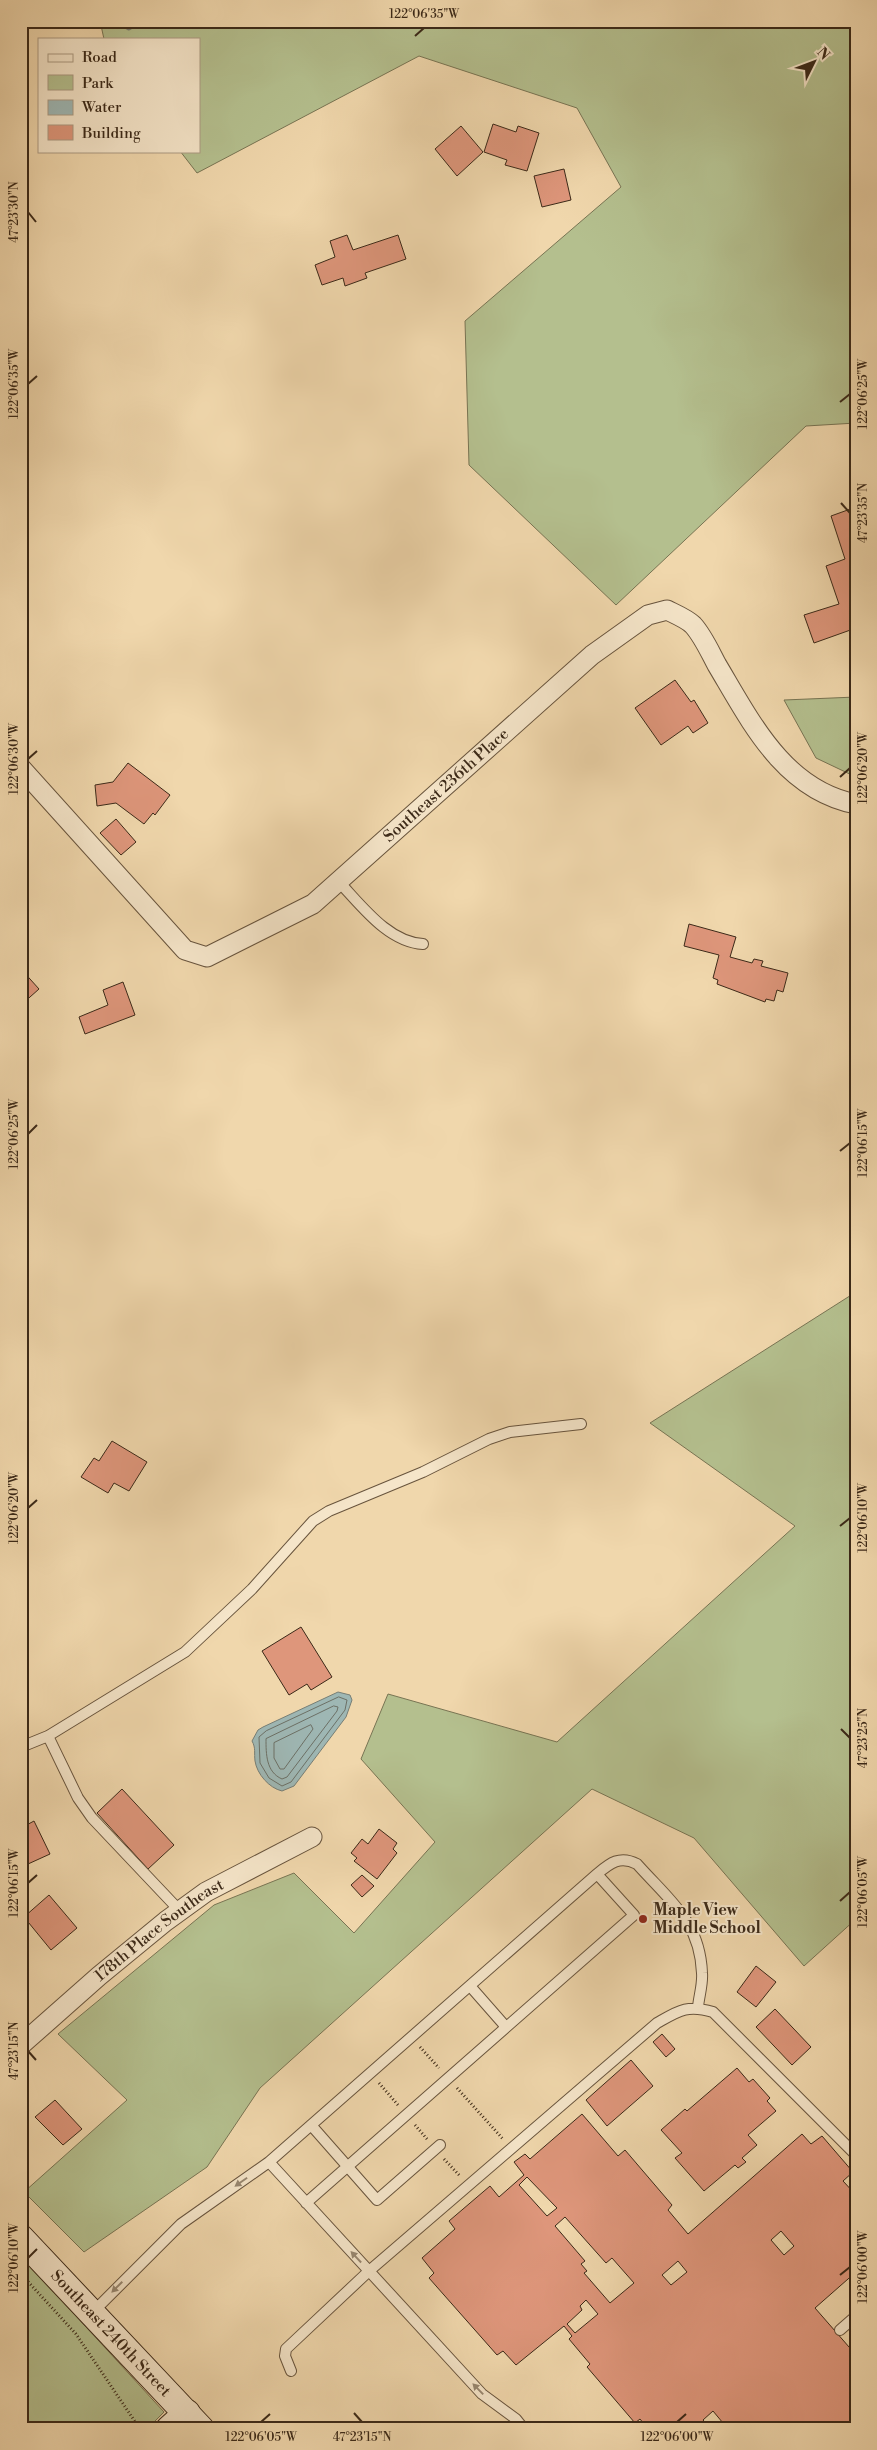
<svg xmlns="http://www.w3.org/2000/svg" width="877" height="2450" viewBox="0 0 877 2450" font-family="'Libre Bodoni',serif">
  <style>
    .green { fill: #b4bf8e; stroke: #787453 }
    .water { fill: #9eb7b4; stroke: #767e76 }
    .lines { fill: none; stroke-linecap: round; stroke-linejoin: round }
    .shore { stroke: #6c7066; stroke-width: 1 }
    .stream { stroke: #767e76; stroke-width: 5 }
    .building { fill: #de967b; stroke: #3b2918; fill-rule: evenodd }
    .lane-casing { stroke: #68543d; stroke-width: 12 }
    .street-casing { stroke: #68543d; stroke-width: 21 }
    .secondary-casing { stroke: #3b2918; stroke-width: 28 }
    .path { stroke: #3b2918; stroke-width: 3; stroke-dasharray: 1 2.5; stroke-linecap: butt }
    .lane { stroke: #f5e5c9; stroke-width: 10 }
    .street { stroke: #f5e5c9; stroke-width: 19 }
    .secondary { stroke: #f5e5c9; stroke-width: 26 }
    .oneway { fill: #988770 }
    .ticks { fill: none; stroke: #3b2918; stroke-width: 2 }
    .poi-dot { fill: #8f2418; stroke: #f5e5c9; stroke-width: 2 }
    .labels { text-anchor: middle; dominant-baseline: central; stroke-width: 4; stroke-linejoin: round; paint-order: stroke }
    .street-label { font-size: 16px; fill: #3b2918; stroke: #f5e5c9 }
    .poi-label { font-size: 16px; font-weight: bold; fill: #3b2918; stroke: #f5e5c9; text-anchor: start }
    .neatline { fill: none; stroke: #3b2918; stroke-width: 2 }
    .ticks-label { font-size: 12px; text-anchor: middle; fill: #3b2918 }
  </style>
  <rect width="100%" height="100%" fill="#f0d7ac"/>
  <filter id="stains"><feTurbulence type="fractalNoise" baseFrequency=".004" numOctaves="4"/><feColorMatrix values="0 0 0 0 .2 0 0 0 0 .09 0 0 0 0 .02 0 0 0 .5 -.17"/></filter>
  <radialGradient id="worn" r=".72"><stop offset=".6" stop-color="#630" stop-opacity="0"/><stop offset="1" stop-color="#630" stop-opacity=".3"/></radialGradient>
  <path class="green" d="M100 21H856V423L806 426 616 605 469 465 465 321 621 187 577 108 419 56 197 173 180 151H199V39H104Z
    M856 697V777L816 758 784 700Z
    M856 1292V1919L804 1966 694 1838 592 1789 260 2088 207 2167 84 2252 24 2192 127 2100 58 2034 214 1905 294 1873 354 1933 435 1842 361 1759 388 1694 557 1742 795 1526 650 1423Z
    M21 2256 164 2412 147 2429H21Z"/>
  <path class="water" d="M338 1692 350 1695 352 1700 346 1717 294 1786 282 1791C269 1788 257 1774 255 1761 254 1753 256 1748 252 1741L258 1730 263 1727Z"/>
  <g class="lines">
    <path class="shore" d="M339 1697 347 1700 345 1710 291 1782 282 1786 269 1778 260 1763 259 1737 266 1731Z
      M334 1706 338 1707 337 1711 287 1777 282 1779C266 1772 266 1754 266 1739Z
      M311 1725 313 1729 284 1769H280L274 1758V1743Z"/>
    <path class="stream" d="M117 21 129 28 140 21"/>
  </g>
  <path class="building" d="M493 124 516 132 518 126 539 133 527 171 505 165 507 160 484 152Z
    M461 126 483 152 457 176 435 149Z
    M564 169 571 200 542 207 534 176Z
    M347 235 353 250 398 235 406 259 365 273 367 278 345 286 343 278 322 285 315 265 335 257 330 241Z
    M856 507V551L852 552 856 563V628L814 643 804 615 839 604 826 566 845 559 831 516Z
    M675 680 691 702 694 700 708 723 693 733 688 726 661 745 635 708Z
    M128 763 170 795 155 815 153 813 144 824 116 803 97 806 95 785 113 782Z
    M116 819 136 842 121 855 100 833Z
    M689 924 736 937 730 957 752 963 754 959 763 961 761 966 788 973 783 992 777 990 774 1001 766 999 765 1002 717 984 718 980 713 978 719 955 684 946Z
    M21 969 39 989 21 1005Z
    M123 982 135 1015 85 1034 79 1017 108 1005 103 990Z
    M112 1441 147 1462 129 1491 114 1483 108 1493 81 1477 94 1458 99 1461Z
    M301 1627 332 1677 311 1690 307 1684 289 1695 262 1651Z
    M122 1789 174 1845 148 1869 97 1813Z
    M34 1821 50 1854 28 1864 21 1850V1828Z
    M379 1829 397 1843 393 1849 397 1853 377 1879 354 1861 357 1858 351 1853 362 1839 368 1844Z
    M362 1875 374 1886 362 1897 351 1885Z
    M49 1895 77 1928 51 1950 24 1917Z
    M756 1966 776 1982 756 2007 737 1992Z
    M775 2009 811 2047 792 2065 756 2027Z
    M662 2034 675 2049 666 2057 653 2042Z
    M631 2060 653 2086 607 2126 586 2100Z
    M737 2068 749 2082 753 2079 770 2098 767 2101 776 2111 748 2135 757 2145 742 2158 746 2162 738 2168 735 2165 704 2191 675 2158 682 2153 661 2130 685 2109 687 2111Z
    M55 2100 82 2129 63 2145 35 2117Z
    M582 2114 618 2156 625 2150 672 2205 668 2210 688 2234 802 2134 811 2144 822 2136 853 2172 843 2181 856 2195V2272L815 2308 856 2355V2429H728L713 2411 703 2420 711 2429H686L680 2422 673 2429H648L640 2419 635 2423 587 2367 590 2364 569 2339 572 2336 564 2326 516 2365 503 2351 497 2355 429 2278 434 2273 422 2258 455 2229 449 2221 490 2186 499 2197 524 2175 514 2162 525 2154 530 2159ZM527 2177 557 2208 547 2216 519 2185ZM565 2217 606 2263 612 2258 634 2283 610 2303 584 2273 587 2271 581 2264 585 2261 555 2226ZM781 2231 794 2246 784 2255 771 2240ZM678 2261 687 2272 671 2285 662 2275ZM586 2300 598 2314 575 2333 567 2324 582 2310 580 2306Z"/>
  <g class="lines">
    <g class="lane-casing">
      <path id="lane" d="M339 882C362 906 388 942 423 944
        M48 1736 78 1798 92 1818 180 1911
        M21 1747 48 1736 185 1652 252 1589 313 1521 329 1511 423 1472 489 1439 510 1432 581 1424
        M597 1874C610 1863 620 1855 637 1864 669 1900 700 1921 702 1973 703 1984 699 1996 698 2007
        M470 1986 506 2027
        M311 2125 377 2200 440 2145
        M269 2162 597 1874 634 1915 306 2203
        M93 2312 181 2224 269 2162 482 2394 516 2419 524 2429
        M840 2330 856 2316
        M291 2371 285 2356 286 2349 369 2271 657 2023C678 2011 687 2004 713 2012L856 2155"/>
    </g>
    <g class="street-casing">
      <g id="street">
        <path id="s1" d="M21 768 185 950 207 957 313 904 592 655 648 615 667 610C675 614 687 619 693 625 703 636 710 652 717 665 751 722 784 790 856 804"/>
        <path id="s2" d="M21 2045 99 1976 166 1921 206 1892 312 1837"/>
      </g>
    </g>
    <g class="secondary-casing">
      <g id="secondary">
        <path id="s3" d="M21 2238 201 2429"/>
        <path d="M169 2429 187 2413"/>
      </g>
    </g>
    <path class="path" d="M420 2047 439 2068
      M379 2083 398 2105
      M457 2088 503 2139
      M415 2125 427 2139
      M444 2159 460 2176
      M21 2274 76 2334 140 2429
      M132 2429 137 2424"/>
    <use href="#lane" class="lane"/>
    <use href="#street" class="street"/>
    <use href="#secondary" class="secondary"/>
  </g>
  <defs><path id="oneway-solid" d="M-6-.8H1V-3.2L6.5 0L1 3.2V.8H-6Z" transform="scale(1.25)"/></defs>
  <g class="oneway">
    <use href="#oneway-solid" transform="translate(241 2182) rotate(145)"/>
    <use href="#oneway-solid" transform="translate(356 2257) rotate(-133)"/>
    <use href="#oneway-solid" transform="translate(117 2287) rotate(135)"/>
    <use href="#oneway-solid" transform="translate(478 2389) rotate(-134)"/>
  </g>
  <path class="ticks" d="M415 36 424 28M28 212 36 222M28 384 37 376M840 402 850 394M841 503 850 513M28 759 37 751M840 777 850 768M28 1134 37 1125M840 1151 850 1143M28 1508 37 1500M840 1526 850 1518M841 1729 850 1738M28 1883 37 1875M840 1901 850 1892M28 2051 36 2060M28 2258 37 2249M840 2275 850 2267M354 2413 362 2422M261 2422 270 2414M677 2422 686 2414"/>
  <circle class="poi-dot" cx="643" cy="1919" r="5"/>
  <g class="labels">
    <g class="street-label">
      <text stroke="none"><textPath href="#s1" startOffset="565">Southeast 236th Place</textPath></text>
      <text stroke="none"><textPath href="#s2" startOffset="180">178th Place Southeast</textPath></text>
      <text stroke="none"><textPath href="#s3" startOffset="131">Southeast 240th Street</textPath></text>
    </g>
    <g class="poi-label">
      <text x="653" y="1910">Maple View<tspan x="653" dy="18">Middle School</tspan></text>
    </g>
  </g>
  <rect width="877" height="2450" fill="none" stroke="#f0d7ac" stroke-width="55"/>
  <rect x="38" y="38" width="162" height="115" fill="#f5e5c9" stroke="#ab9a82"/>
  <rect x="48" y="54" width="25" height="8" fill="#f5e5c9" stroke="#ab9a82"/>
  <text x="82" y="62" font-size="15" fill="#3b2918">Road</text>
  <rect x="48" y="75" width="25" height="15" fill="#b4bf8e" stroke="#ab9a82"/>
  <text x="82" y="88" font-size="15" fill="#3b2918">Park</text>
  <rect x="48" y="100" width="25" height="15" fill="#9eb7b4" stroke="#ab9a82"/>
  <text x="82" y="112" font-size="15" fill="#3b2918">Water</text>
  <rect x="48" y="125" width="25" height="15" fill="#de967b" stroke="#ab9a82"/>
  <text x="82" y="138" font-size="15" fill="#3b2918">Building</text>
  <g transform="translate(814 62) rotate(48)" stroke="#f5e5c9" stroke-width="4" paint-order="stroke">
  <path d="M0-4L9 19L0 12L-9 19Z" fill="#3b2918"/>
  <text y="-8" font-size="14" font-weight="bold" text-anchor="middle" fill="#3b2918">N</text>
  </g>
  <rect x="28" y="28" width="822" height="2394" class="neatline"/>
  <g class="ticks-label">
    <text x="424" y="18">122°06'35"W</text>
    <text transform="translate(14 212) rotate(-90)" y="4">47°23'30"N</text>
    <text transform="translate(14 384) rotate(-90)" y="4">122°06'35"W</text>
    <text transform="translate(863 394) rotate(-90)" y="4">122°06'25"W</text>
    <text transform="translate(863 513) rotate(-90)" y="4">47°23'35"N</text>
    <text transform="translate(14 759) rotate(-90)" y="4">122°06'30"W</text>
    <text transform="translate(863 768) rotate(-90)" y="4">122°06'20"W</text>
    <text transform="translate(14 1134) rotate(-90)" y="4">122°06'25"W</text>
    <text transform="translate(863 1143) rotate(-90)" y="4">122°06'15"W</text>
    <text transform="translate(14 1508) rotate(-90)" y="4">122°06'20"W</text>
    <text transform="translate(863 1518) rotate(-90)" y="4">122°06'10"W</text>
    <text transform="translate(863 1738) rotate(-90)" y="4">47°23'25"N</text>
    <text transform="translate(14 1883) rotate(-90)" y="4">122°06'15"W</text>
    <text transform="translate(863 1892) rotate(-90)" y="4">122°06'05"W</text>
    <text transform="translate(14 2051) rotate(-90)" y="4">47°23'15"N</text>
    <text transform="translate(14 2258) rotate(-90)" y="4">122°06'10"W</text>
    <text transform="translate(863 2267) rotate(-90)" y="4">122°06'00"W</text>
    <text x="261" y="2441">122°06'05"W</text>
    <text x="362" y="2441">47°23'15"N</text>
    <text x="677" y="2441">122°06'00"W</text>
  </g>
  <rect width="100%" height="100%" filter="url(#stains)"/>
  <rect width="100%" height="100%" fill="url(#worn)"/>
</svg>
